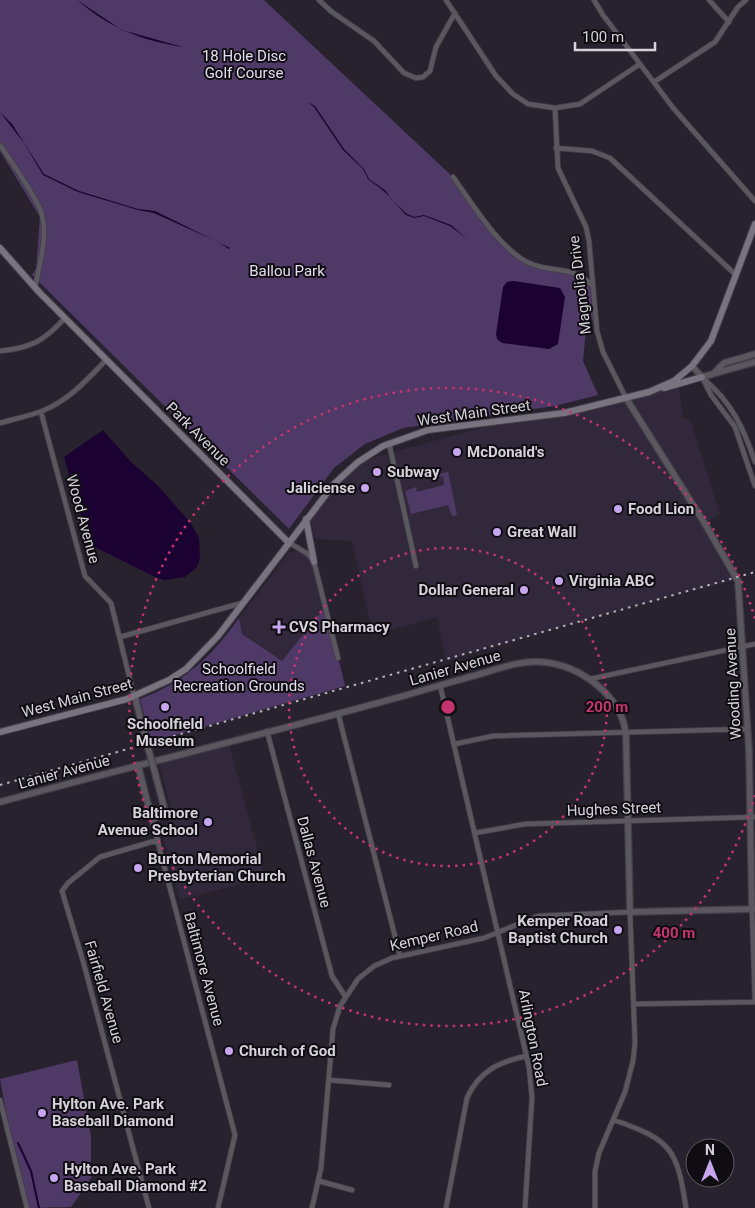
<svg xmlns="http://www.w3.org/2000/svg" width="755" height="1208" viewBox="0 0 755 1208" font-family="Roboto,sans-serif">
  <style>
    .built { fill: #31293b }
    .green { fill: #4f3967 }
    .water { fill: #1c0232 }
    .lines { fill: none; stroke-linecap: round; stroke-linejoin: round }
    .stream { stroke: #1c0232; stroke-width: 2 }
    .minor-casing { stroke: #433e4a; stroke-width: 6 }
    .tertiary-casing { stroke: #433e4a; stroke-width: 8 }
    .secondary-casing { stroke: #433e4a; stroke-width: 8 }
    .minor { stroke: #5a575e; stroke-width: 4.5 }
    .tertiary { stroke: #5a575e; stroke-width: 5.5 }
    .secondary { stroke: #78737e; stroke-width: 6 }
    .rail { stroke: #b5b2bb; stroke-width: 2; stroke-dasharray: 2.5 5; stroke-linecap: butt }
    .tertiary-bridge-casing { stroke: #433e4a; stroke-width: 8; stroke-linecap: butt }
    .tertiary-bridge { stroke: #5a575e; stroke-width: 5.5 }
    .ring { fill: none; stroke: #c5346e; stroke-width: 2.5; stroke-dasharray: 2.5 5 }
    .poi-dot { fill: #c7a6ef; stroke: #0f0d12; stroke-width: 2 }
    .labels { text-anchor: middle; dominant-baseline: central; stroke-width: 4; stroke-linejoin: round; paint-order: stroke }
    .park-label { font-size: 15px; fill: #e4dcf0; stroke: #0f0d12 }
    .street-label { font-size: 15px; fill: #d5d2da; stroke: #0f0d12 }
    .poi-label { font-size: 15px; font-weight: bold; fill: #d5d2da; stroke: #0f0d12; text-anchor: start }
    .centre { fill: #c5346e; stroke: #0f0d12; stroke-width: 2.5 }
    .ring-label { font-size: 15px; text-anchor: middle; font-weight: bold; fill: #c5346e; stroke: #0f0d12; stroke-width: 4; stroke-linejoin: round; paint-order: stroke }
  </style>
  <rect width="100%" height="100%" fill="#27222e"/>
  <path class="built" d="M675 386 679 389 683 419H690L720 514 705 523 738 579 634 606 446 660 437 617 373 635 352 541 315 539 310 515 358 462 510 420 626 398Z
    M301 550 311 557 326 606 282 662 242 634 239 618 289 553Z
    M229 745 265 877 180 900 162 833 172 811 159 764Z"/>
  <path class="green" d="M0 0H264L453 177 490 226 512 251 531 264 571 272 592 285 594 312 603 352 588 308 583 361 598 395 555 406 403 428 365 444 334 468 289 529 32 275 36 269 40 217 0 151Z
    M448 472 457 515 452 516 448 505 411 514 405 491 416 487 417 492 444 485 443 476 434 478 433 475Z
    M326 606 345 686 151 742 140 699C185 682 211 657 239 618L242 634 282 661Z
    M77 1060 91 1136V1178L71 1207 28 1208 10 1133 0 1079Z"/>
  <path class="water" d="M77 0 122 30 183 47C140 40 110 28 77 0Z
    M308 102 315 106 344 149 364 169 369 179 386 191 391 199 407 214 414 217 424 215 451 225 467 239 450 226 424 216 414 218 406 215 385 192 368 179 363 169 343 150 314 107Z
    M0 112 12 124 44 174 79 191 138 209 155 211 230 248 229 249 218 242 154 213 138 210 78 192 43 175 24 143Z
    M514 281 560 288 565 297 558 344 549 349 502 343 497 339 496 334 503 287 507 282Z
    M103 430 130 461 158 486 190 522 199 538 200 558 197 567 185 577 164 580 153 576 89 544 64 457Z"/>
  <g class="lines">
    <path class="stream" d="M18 1143 31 1171 39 1208"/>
    <g class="minor-casing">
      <path id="minor" d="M319 0 332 12 374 41 404 73 416 78 423 77 430 71 436 47 455 13
        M446 0 496 76 513 94 528 104 555 108 580 104 640 64
        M594 0 603 15 674 109 755 201
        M709 0 729 22
        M654 82 715 42 738 7 746 0
        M555 108 558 168 586 227 589 241 597 331 603 352 626 398
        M0 145C10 160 39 200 42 215 48 237 39 266 35 288
        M556 148 592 151 610 158 736 275
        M453 177C472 203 499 249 529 263 554 274 570 264 592 285
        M0 351C31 348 44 341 65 318
        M702 377 711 395 735 427 755 486
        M705 380C732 403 744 429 755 462
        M41 412 85 576 111 603 134 696
        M0 423C14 419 29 416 42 411 68 401 87 380 106 360
        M389 443 416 566
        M288 542 308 554 314 562 338 658
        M120 637 242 603
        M590 679 755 644
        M440 685 529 1067 532 1098 525 1208
        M338 713 400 956
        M267 731 332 976 345 996
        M455 744 493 736 747 729
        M152 820 235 1135 218 1208
        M475 833 525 824 755 817
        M752 909 755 1001
        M634 1004 755 1002
        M329 1080 389 1085
        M0 1100 27 1208
        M614 1120C671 1140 677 1148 686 1208
        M319 1181 352 1190
        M149 1208 83 961 62 891 68 883 100 857 158 840
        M312 1208 321 1168 333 1029 340 1006 358 979 374 966 392 958 484 938 538 916 630 912 635 1043 633 1061 625 1092 599 1153 595 1171V1208
        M446 1208 467 1098C479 1071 499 1062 526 1056"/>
    </g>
    <g class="tertiary-casing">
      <path id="tertiary" d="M692 366 702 377 755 362
        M715 372 724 363 755 354
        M626 398 705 524 738 581 749 751 752 909
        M135 697 145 737
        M138 765 152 820 161 815 164 807 155 773
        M0 802C124 768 250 738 374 704 405 696 437 686 469 677 493 671 517 660 542 662 580 665 623 696 626 736L630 912 755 909"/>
    </g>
    <g class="secondary-casing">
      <path id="secondary" d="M0 248 39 292 288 542
        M664 388 702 377
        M306 519 314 562
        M0 732 127 699 169 680 186 669 218 636 334 484 358 462 383 446 428 430 564 413 649 392 674 381 692 366 711 341 755 224"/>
    </g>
    <use href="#minor" class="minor"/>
    <use href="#tertiary" class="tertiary"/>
    <use href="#secondary" class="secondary"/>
    <path class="rail" d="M0 785 755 572"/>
    <g class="tertiary-bridge-casing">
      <path id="tertiary-bridge" d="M145 737 155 773"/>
    </g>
    <use href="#tertiary-bridge" class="tertiary-bridge"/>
  </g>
  <g class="ring">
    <circle cx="448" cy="707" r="159"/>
    <path d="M755 795A319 319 0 1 1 755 619"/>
  </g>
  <g class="poi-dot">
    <circle cx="457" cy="452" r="5"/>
    <circle cx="377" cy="472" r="5"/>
    <circle cx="365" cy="488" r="5"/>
    <circle cx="618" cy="509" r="5"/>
    <circle cx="497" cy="532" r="5"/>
    <circle cx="559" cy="581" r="5"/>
    <circle cx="524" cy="590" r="5"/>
    <path d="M276.5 619.5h5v5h5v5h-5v5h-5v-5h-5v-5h5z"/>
    <circle cx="165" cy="707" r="5"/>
    <circle cx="208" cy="822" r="5"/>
    <circle cx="138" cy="868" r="5"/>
    <circle cx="618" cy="930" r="5"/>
    <circle cx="229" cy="1051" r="5"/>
    <circle cx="42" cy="1113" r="5"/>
    <circle cx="54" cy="1178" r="5"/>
  </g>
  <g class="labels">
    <g class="park-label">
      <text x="244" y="56">18 Hole Disc<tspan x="244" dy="17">Golf Course</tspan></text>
      <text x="287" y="271">Ballou Park</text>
      <text x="239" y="669">Schoolfield<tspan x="239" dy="17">Recreation Grounds</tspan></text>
    </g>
    <g class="street-label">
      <text transform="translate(580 285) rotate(-97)">Magnolia Drive</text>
      <text transform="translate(474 413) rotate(-8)">West Main Street</text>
      <text transform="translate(198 434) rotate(45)">Park Avenue</text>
      <text transform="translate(83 519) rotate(75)">Wood Avenue</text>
      <text transform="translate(455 668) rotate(-16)">Lanier Avenue</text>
      <text transform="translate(733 684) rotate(-93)">Wooding Avenue</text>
      <text transform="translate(77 698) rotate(-15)">West Main Street</text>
      <text transform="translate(64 772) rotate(-15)">Lanier Avenue</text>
      <text transform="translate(614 809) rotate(-2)">Hughes Street</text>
      <text transform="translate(314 862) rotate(75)">Dallas Avenue</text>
      <text transform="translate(434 936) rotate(-13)">Kemper Road</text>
      <text transform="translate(204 969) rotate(75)">Baltimore Avenue</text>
      <text transform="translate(104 992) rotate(74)">Fairfield Avenue</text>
      <text transform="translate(533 1038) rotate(79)">Arlington Road</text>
    </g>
    <g class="poi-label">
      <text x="467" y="452">McDonald's</text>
      <text x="387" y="472">Subway</text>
      <text x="355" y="488" text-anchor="end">Jaliciense</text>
      <text x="628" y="509">Food Lion</text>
      <text x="507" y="532">Great Wall</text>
      <text x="569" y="581">Virginia ABC</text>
      <text x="514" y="590" text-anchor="end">Dollar General</text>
      <text x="289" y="627">CVS Pharmacy</text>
      <text x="165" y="724" text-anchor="middle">Schoolfield<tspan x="165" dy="17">Museum</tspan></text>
      <text x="198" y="813" text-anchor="end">Baltimore<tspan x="198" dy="17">Avenue School</tspan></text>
      <text x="148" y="859">Burton Memorial<tspan x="148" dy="17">Presbyterian Church</tspan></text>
      <text x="608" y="921" text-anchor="end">Kemper Road<tspan x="608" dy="17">Baptist Church</tspan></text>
      <text x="239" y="1051">Church of God</text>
      <text x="52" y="1104">Hylton Ave. Park<tspan x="52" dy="17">Baseball Diamond</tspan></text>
      <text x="64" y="1169">Hylton Ave. Park<tspan x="64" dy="17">Baseball Diamond #2</tspan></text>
    </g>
  </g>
  <circle cx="448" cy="707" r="8" class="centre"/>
  <g class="ring-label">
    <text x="607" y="712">200 m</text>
    <text x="674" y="938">400 m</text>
  </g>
  <g transform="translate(710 1163)"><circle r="24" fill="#0f0d12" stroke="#5e5c62"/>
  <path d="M0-4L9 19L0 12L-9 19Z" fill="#c7a6ef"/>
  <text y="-8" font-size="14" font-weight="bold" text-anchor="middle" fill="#d5d2da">N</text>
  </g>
  <path d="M575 42v8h80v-8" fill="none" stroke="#d5d2da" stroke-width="2.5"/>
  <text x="582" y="42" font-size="15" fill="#d5d2da" stroke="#0f0d12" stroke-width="4" paint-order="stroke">100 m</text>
</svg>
